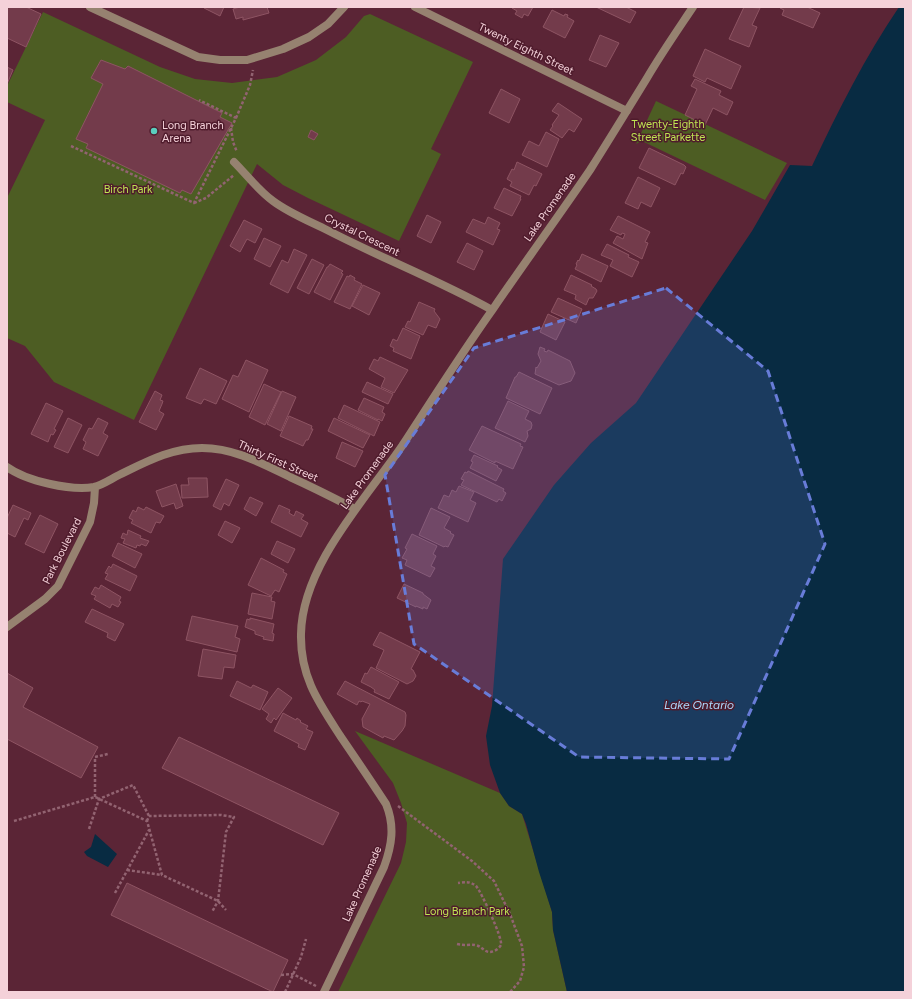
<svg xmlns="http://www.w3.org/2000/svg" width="912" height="999" viewBox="0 0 912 999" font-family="Figtree,sans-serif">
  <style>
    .green { fill: #4d5d23 }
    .water { fill: #082b42 }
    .building { fill: #733b4b; stroke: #8e5463 }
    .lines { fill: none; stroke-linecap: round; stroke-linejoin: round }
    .path { stroke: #926371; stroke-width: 2.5; stroke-dasharray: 3 2; stroke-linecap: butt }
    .minor { stroke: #968270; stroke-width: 8 }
    .marked { fill: #687cd8; fill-opacity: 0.2; stroke: #687cd8; stroke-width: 3; stroke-dasharray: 8 5; stroke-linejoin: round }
    .poi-dot { fill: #5acebe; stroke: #4f1b2c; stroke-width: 1.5 }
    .labels { text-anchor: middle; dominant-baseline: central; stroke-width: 3; stroke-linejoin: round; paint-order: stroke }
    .street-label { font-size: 11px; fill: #f4d1d9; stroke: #4f1b2c }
    .park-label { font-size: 11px; fill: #bee552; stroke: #4f1b2c }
    .poi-label { font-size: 11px; fill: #f4d1d9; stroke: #4f1b2c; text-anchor: start }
    .water-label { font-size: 12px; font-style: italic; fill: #aad9fd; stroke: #4f1b2c }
  </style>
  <rect width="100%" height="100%" fill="#5b2536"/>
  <path class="green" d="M43 12 160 67 195 79 232 83 277 77 316 60 346 37 364 16 370 14 473 62 431 149 441 154 399 241 308 198 283 185 257 164 134 420 54 382 25 346 7 338V198L45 120 7 102V86Z
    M656 101 787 163 765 200 644 142H640L636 144Z
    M355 731 500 793 509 806 522 814 552 912 553 930 567 992H338L401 863 406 842 407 823 401 803 393 783Z"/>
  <path class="water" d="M899 7H905V992H567L553 930 552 912 539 872 526 824 522 814 509 806 500 793 490 765 486 736 492 706 503 559 554 485 591 443 636 403 752 231 790 165 812 166C838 111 865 57 899 7Z
    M95 834 117 854 108 867 87 856 84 852 91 847Z"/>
  <path class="building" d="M7 7H26L41 14 26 47 7 38Z
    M204 7H224L220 16 204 8Z
    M240 7H267L269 13 243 20V17L236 19 233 9Z
    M513 7H533L528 16 524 14 522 18 515 14 517 11 512 8Z
    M596 7H626L636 12 630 23Z
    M744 7 760 8 752 25 757 27 749 47 729 39Z
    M781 7H807L820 13 813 28 782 15 784 10 780 8Z
    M552 10 564 16 565 14 568 15 567 17 574 21 565 38 543 27Z
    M600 35 619 43 606 67 589 60Z
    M705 49 741 66 731 89 707 78 705 82 693 76Z
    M101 60 125 69 128 66 222 113 220 117 232 123 191 194 182 190 180 193 86 148 88 144 76 139 103 84 91 78Z
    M7 67 13 70 7 84Z
    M695 79 721 91 719 95 733 102 727 115 713 108 705 125 685 115 697 89 691 86Z
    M501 89 520 99 509 123 489 113Z
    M558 103 582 119 574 132 569 129 562 138 550 130 553 126 552 125 559 115 552 111Z
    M311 130 318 134 314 140 308 137Z
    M546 132 559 139 547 167 522 155 529 141 539 146Z
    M649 148 684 165 686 167 683 174 681 173 675 185 639 168Z
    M517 162 542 174 536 186 534 185 529 195 510 186 512 182 507 179 512 169 514 170Z
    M638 177 660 188 651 207 641 202 638 209 625 203Z
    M504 188 521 196 520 199H521L512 216 494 208Z
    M427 215 441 222 431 243 417 236Z
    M618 216 650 232 645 242 648 243 642 259 613 243 617 236 623 239 625 234 622 233 621 235 610 230Z
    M488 217 500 223 497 229 500 230 493 245 466 232 473 219 485 224Z
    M244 220 262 229 255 243 247 239 240 252 230 246Z
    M264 238 281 246 270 267 254 259Z
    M467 243 483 251 474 270 457 262Z
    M607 244 629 255 628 257 639 262 632 277 610 266 613 260 601 255Z
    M294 249 307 255 288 293 270 284 282 260 288 263Z
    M582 254 608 266 601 282 575 269 577 265 576 264 578 260 579 261Z
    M312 259 324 265 309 294 297 288Z
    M330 264 343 271 341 273 343 274 330 300 314 292 327 267H328Z
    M350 275 355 278 354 280 362 284 350 309 334 302 347 276 349 277Z
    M571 275 592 285 591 286 596 289 597 291 593 298H589L586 305 575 299 576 295 564 290Z
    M363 285 380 293 369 315 352 306Z
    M558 298 582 309 576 323 551 312Z
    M419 302 435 309 434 311 440 319 436 328 428 325 423 335 405 327 408 321 410 322Z
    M548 314 565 322 556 340 540 332Z
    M403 328 420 336 411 359 393 351 394 348 390 346 393 339 397 341Z
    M540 347 545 349 544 351 547 352 548 350 570 361 575 373 571 381 559 385 535 374 536 367 537 368 541 361 538 354Z
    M380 357 408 370 394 393 381 387 385 378 369 369 374 359 378 361Z
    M246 360 268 370 249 412 222 399 233 375 238 377Z
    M200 368 227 381 216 404 204 399 201 404 186 398Z
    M519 372 552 388 540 414 506 398 515 377H516Z
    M367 382 393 394 388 404 362 392Z
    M264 384 281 392 265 425 249 417Z
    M155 391 162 395 160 400 163 401 162 404 159 411 164 414 156 430 139 422Z
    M282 391 296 397 281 431 267 424Z
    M364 398 384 407 382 412 385 414 382 421 378 419V420L358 410Z
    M508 401 529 411 525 419 531 422 532 425 531 429 527 431 528 436 525 442 495 428Z
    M46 403 63 411 54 429 56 430 53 435 51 434 48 442 31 434Z
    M344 405 380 422 374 436 338 418Z
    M289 416 312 426 311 429H313L308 440H306L303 446 280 436Z
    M68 418 82 425 68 453 54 447Z
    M98 418 108 423 103 433 108 436 98 456 83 449 86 442 83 440 89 428 92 429Z
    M334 418 370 435 363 448 328 431Z
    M482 426 521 444 520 446 523 447 513 469 495 461V463L469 450Z
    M342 442 363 451 355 467 336 458Z
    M474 455 498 466 497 467 502 470 496 481 470 468 473 462 471 461Z
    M468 471 504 489 503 491 506 493 502 501 499 499 497 502 461 485 464 480 461 479 465 472 467 473Z
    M188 478H207L208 497 182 498 181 485H189Z
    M226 479 239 485 229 506 224 503 221 510 213 506Z
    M176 484 183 506 176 509 174 503 162 507 156 491Z
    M459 486 474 492 470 500 476 503 468 522 438 508 444 495 449 497 452 490 456 492Z
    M250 497 263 503 256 516 244 509Z
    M13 505 31 513 28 520 24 518 15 537 7 533V518Z
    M279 505 290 510 289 513 294 516 296 511 304 515 301 519 308 523 301 537 271 522Z
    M138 507 144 510 146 507 164 516 160 523 156 522 151 533 131 523 133 520 129 518 133 510 136 512Z
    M431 508 450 517 444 528 451 532 450 533 454 535 448 547 445 546 444 547 419 535Z
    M40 515 58 524 44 553 25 544Z
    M225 521 240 528 232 543 218 535Z
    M128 530 141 536 140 538 149 541 146 546 141 544 140 546 137 545 136 548 123 543 125 539 121 538 123 533 127 535Z
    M412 534 437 546 433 554 436 556 431 566 435 568 430 577 405 565 407 560 402 558 407 549 405 548Z
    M277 541 295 549 288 563 271 554Z
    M118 543 142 554 135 568 112 556Z
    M261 558 284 570 283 572 287 574 279 592 275 590 271 596 248 585Z
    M113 564 137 576 130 591 105 579 108 574 105 573 109 566 111 568Z
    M404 584 423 593V594L431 600 427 609 423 607V609L416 606V607L397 598Z
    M101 585 121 597 119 601 121 602 118 607 112 604 110 608 94 599 96 596 91 594 95 587 99 589Z
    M252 593 272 597 271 601 275 602 272 619 248 614Z
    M92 609 124 624 115 641 107 637 108 633 85 622Z
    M192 616 238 626 235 637 240 639 237 652 186 640Z
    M250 618 274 624 272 633 274 634 273 641 263 639 264 637 255 634V631L245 627 247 619 250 620Z
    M380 632 420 652 411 669 413 670 416 676 413 681 407 684 376 668 384 650 373 645Z
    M203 649 236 655 234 668 224 667 222 679 198 676Z
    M371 667 399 682 389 699 374 692 375 690 371 687 361 682 365 673 367 674Z
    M7 673 33 688 23 707 98 747 81 778 7 739Z
    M237 681 251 688 253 685 268 692 260 710 230 696Z
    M345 681 405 712 406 715 405 726 402 731 394 740 384 736 383 738 363 727 362 719 370 704 362 701 361 702 359 701 357 705 337 694Z
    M278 688 292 698 276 720 274 718 271 723 266 719 269 714 262 709Z
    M283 713 296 720 297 718 301 721 300 722 308 726 306 729 313 732 305 750 298 747 299 744 274 731Z
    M179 737 339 813 323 845 162 768Z
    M127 883 288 960 273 992 111 915Z"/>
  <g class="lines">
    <path class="path" d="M236 118 250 85 253 70
      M231 128 233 142 237 152
      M71 146 194 203 236 118 199 100
      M194 203 206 198 234 175
      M95 797V757L108 754
      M398 806 472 861 494 881 510 914 522 946 524 967 520 981 510 992
      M14 821 95 797 147 821 162 875 218 901 226 910
      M147 821 149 816 221 815 234 817 226 832 218 901 212 912
      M89 829 99 799 133 785 149 816
      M127 870 162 875
      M115 893 149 830
      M491 914 507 906
      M457 944C465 946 470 944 475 945 483 946 485 955 494 951 497 950 500 947 501 945 503 939 481 891 476 886 470 881 465 882 458 883
      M281 975 293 974 316 986
      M285 992 301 957 306 939"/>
    <path class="minor" d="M90 7 198 57 220 60H247L283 49 309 37 328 24 344 7
      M415 7 627 111
      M234 162C247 175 258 190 273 201 289 213 309 221 327 230 381 258 438 280 492 310
      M7 467C26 481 71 491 94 487 102 485 111 479 119 475 146 462 171 448 202 448 234 448 261 463 290 477 312 487 334 498 355 509
      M7 627 45 599 58 586 90 522 94 503 95 487
      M324 992 384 867C392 845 395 826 386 804 371 781 356 759 341 737 319 703 300 677 301 634 302 566 365 500 402 446 432 400 461 354 493 309 525 262 558 217 590 170 609 140 628 109 647 78 661 54 677 31 693 7"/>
  </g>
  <path class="marked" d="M666 288 768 371 825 544 729 759 579 757 414 644 385 475 474 348Z"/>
  <circle class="poi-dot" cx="154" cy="131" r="4"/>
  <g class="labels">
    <g class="street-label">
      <text transform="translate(526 49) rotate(26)">Twenty Eighth Street</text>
      <text transform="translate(550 207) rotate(-55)">Lake Promenade</text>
      <text transform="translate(362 235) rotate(26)">Crystal Crescent</text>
      <text transform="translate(278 461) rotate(24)">Thirty First Street</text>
      <text transform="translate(367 475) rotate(-54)">Lake Promenade</text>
      <text transform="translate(62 551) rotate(-63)">Park Boulevard</text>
      <text transform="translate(362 884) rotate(-66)">Lake Promenade</text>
    </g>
    <g class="park-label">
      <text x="668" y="124">Twenty-Eighth<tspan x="668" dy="13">Street Parkette</tspan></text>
      <text x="128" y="189">Birch Park</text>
      <text x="467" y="911">Long Branch Park</text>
    </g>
    <g class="poi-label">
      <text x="162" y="125">Long Branch<tspan x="162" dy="13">Arena</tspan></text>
    </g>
    <g class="water-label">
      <text x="699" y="705">Lake Ontario</text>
    </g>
  </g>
  <rect width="912" height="999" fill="none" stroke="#f4d1d9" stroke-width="16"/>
</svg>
